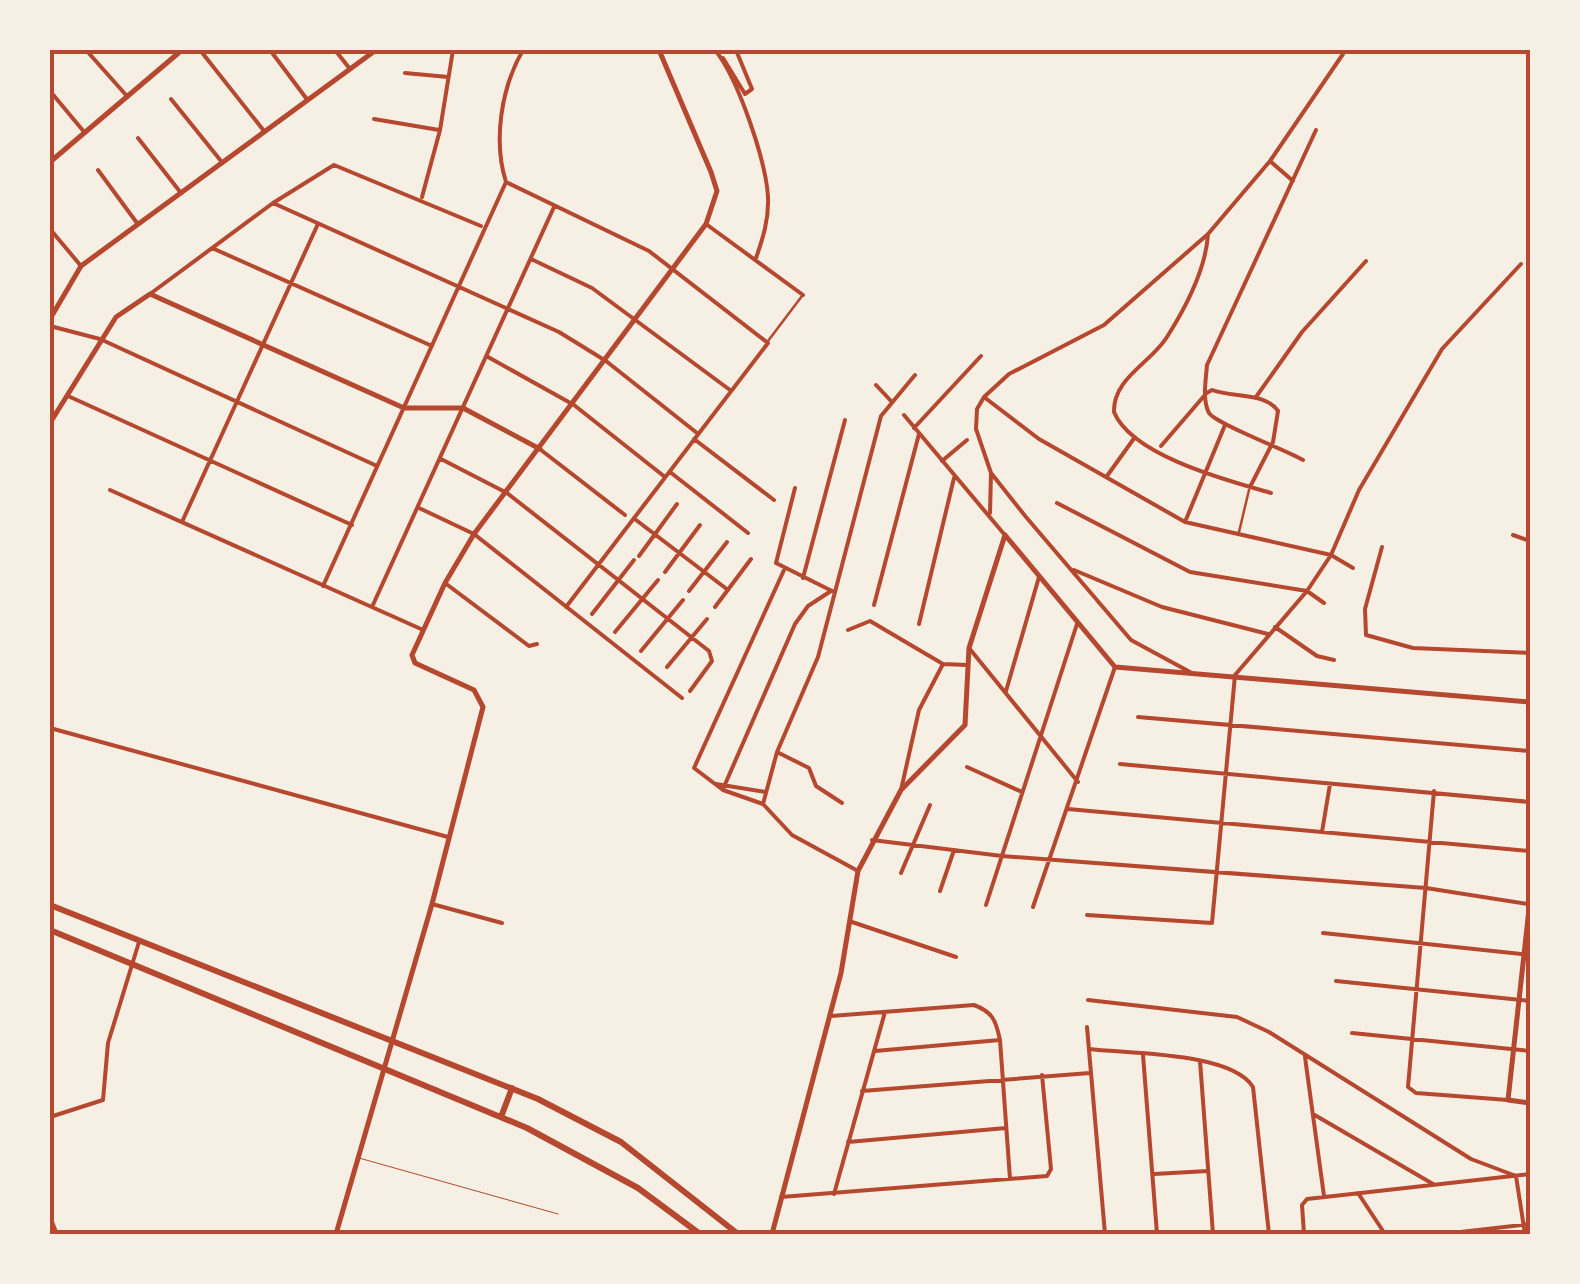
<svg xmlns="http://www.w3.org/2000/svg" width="1580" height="1284" viewBox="0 0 1580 1284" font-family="'Open Sans',sans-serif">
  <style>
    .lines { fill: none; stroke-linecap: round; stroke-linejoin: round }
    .service { stroke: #b5482f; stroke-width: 1 }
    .pedestrian { stroke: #b5482f; stroke-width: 2.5 }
    .minor { stroke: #b5482f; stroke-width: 4 }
    .tertiary { stroke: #b5482f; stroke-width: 5 }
    .primary { stroke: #b5482f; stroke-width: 6 }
    .neatline { fill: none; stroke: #b5482f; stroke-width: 4 }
  </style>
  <rect width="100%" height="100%" fill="#f6efe4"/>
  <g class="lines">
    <path class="service" d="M359 1158 558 1214"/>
    <path class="pedestrian" d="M768 341 802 296
      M1239 532 1249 490"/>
    <path class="minor" d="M86 50 126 95
      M200 50 264 131
      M270 50 306 98
      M335 50 350 69
      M523 50C501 88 493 141 506 182L649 251 768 343 566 607
      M715 50C738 78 766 161 768 197 769 219 763 238 756 258
      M736 50 752 89 745 94
      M723 58 745 94
      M405 73 448 77
      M50 91 85 133
      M171 99 221 161
      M374 119 439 130
      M138 138 181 193
      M1270 161 1293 181
      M98 170 137 223
      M422 197 440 130 453 50
      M273 203 559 332 606 361 697 433
      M706 224 803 295
      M50 229 81 266
      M1208 234C1206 268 1186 307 1167 337 1151 363 1113 378 1114 412 1132 456 1229 481 1271 493
      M212 248 432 346
      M531 259 592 288 730 390
      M150 294 273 203 334 165 481 226
      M50 326 100 339 377 466
      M488 357 574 405 665 477
      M876 385 891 401
      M1205 394 1212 390C1233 398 1265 392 1278 411L1273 442 1250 487
      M68 396 352 525
      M984 397 1039 439 1185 522 1331 555 1353 568
      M1256 397 1302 332 1366 261
      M904 415 1004 534
      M914 428 981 356
      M694 439 774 500
      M1161 446 1204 396
      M541 450 625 515
      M441 459 507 493 709 651 712 661 690 691
      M1303 460C1286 450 1216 424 1209 413 1202 400 1206 379 1207 365L1316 130
      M942 461 967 440
      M670 472 748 533
      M1107 476 1135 437
      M795 488 776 563 832 591
      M110 490 421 629
      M1057 503 1190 572 1307 591 1324 603
      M419 508 474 534 682 698
      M990 513 991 473
      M636 520 728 590
      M182 522 317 226
      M1185 522 1225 425
      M1513 535 1530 541
      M1382 547 1365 609 1366 635 1413 648 1530 653
      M639 556 677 504
      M784 570 694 768 723 790 763 804 792 835 858 871
      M1074 570 1162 607 1268 634
      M665 572 700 525
      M803 578 845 420
      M445 583 529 646 537 644
      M323 586 506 182
      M689 591 727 542
      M874 605 919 434
      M372 607 554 207
      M715 607 751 559
      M592 614 634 560
      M919 624 954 478
      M1275 627 1317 656 1334 660
      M848 630 870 621 943 664 967 665
      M615 632 658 580
      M969 648 1078 782
      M641 651 683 600
      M667 667 707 619
      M1190 672 1131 640 1026 517 991 473 976 429 977 409 984 397 1009 374 1104 325 1208 234 1270 161 1343 54
      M1006 691 1039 577
      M1138 717 1530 751
      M50 728 448 837
      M777 752 809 768 816 786 842 803
      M1120 764 1530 802
      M967 767 1022 792
      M716 784 765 792
      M723 789 795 624 808 606 831 591
      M901 790 919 710 943 664
      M1434 791 1408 1087 1416 1093 1508 1100
      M763 804 777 752 818 657 881 416 915 375
      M1068 809 1530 851
      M1322 832 1330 784
      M872 840 1002 856 1426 888 1528 904
      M901 873 930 805
      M940 891 954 850
      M432 904 502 923
      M986 905 1077 624
      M1033 907 1115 667
      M1087 915 1212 923 1235 675 1307 591 1331 555 1359 490 1442 349 1521 264
      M852 922 956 957
      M1323 933 1530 955
      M1336 981 1530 1001
      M1088 1000 1237 1017 1269 1032 1471 1159 1516 1176 1525 1234
      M831 1016 974 1005C993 1012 996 1021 1000 1040L1010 1179
      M1087 1027 1105 1234
      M1352 1033 1530 1051
      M1089 1049C1130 1054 1231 1052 1253 1087L1269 1234
      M875 1051 1000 1040
      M1143 1055 1157 1234
      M1305 1057 1324 1196
      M1200 1061 1213 1234
      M862 1091 1090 1073
      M1313 1114 1433 1184
      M50 1117 103 1100 108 1043 139 942
      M848 1142 1006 1128
      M1154 1174 1208 1171
      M1358 1193 1385 1234
      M834 1194 885 1012
      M781 1197 1047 1176 1051 1169 1042 1075
      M50 1217 56 1232
      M1304 1234 1302 1205 1307 1199 1530 1174
      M1443 1234 1530 1224"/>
    <path class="tertiary" d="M50 162 182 50
      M50 319 81 266 376 50
      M50 423 116 317 150 294 404 408H463L540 449
      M1005 535 1115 667 1530 702
      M1530 900 1508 1100 1530 1103
      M336 1234 432 904 483 707 474 690 415 663 412 655 445 583 474 534 706 224 717 191 711 172 659 50
      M772 1234 841 973 858 871 901 790 965 725 969 648 1005 535"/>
    <path class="primary" d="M50 905 538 1099 621 1142 738 1234
      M50 930 527 1128 638 1188 700 1234
      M501 1117 512 1088"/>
  </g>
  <rect width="1580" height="1284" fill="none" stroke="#f6efe4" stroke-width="105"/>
  <rect x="52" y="52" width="1476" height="1180" class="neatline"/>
</svg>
